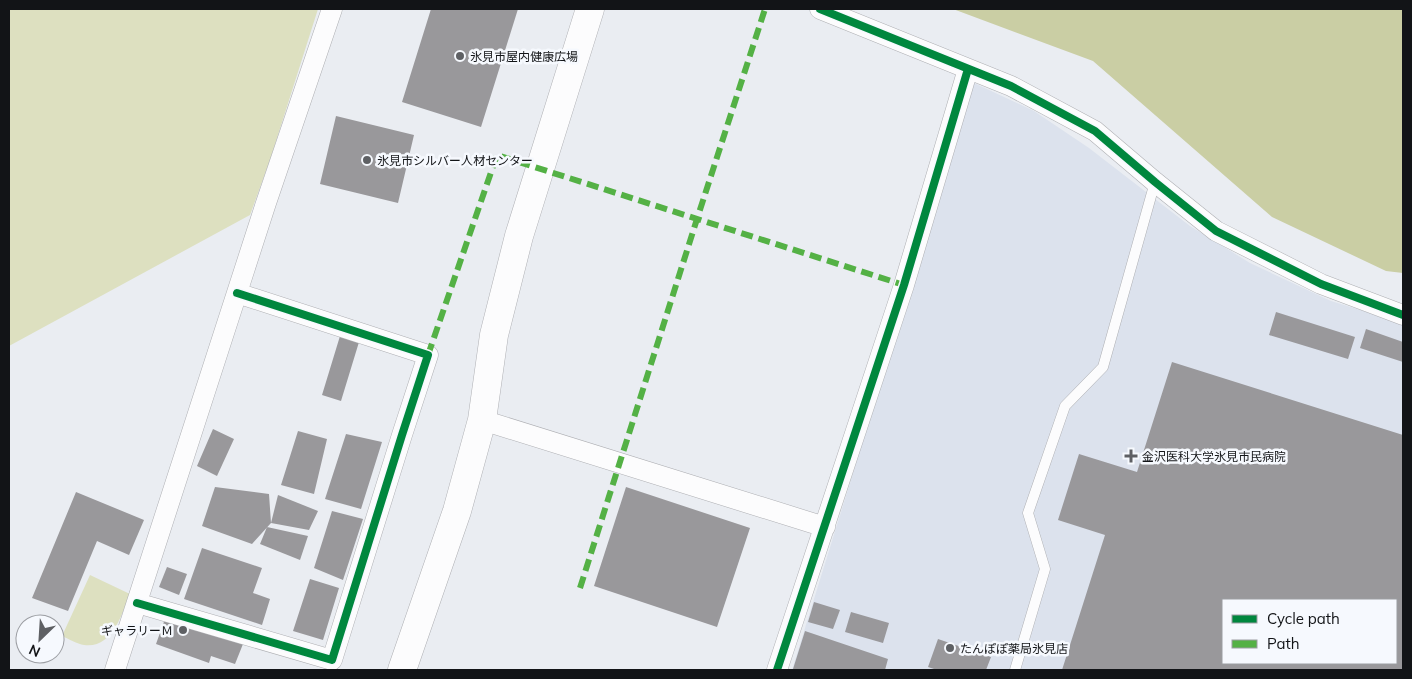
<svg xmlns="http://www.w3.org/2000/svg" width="1412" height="679" viewBox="0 0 1412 679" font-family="Mulish,'Noto Sans JP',sans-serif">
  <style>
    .built { fill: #dce2ed; fill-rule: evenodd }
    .green { fill: #dde0c0 }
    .forest { fill: #cacea4 }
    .building { fill: #99989b; fill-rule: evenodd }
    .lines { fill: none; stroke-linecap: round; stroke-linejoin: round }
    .lane-casing { stroke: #aeafb3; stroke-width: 11 }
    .street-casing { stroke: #aeafb3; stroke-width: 21 }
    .secondary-casing { stroke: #aeafb3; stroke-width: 29 }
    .lane { stroke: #fcfcfd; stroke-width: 10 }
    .street { stroke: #fcfcfd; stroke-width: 20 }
    .secondary { stroke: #fcfcfd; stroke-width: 28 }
    .quiet { stroke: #54b145; stroke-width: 6; stroke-dasharray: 12 6; stroke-linecap: butt }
    .cycleway-casing { stroke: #f6f9fe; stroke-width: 11 }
    .cycleway { stroke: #00873e; stroke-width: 8 }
    .poi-dot { fill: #5e6064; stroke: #f6f9fe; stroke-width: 2 }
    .labels { text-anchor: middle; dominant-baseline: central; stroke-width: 5; stroke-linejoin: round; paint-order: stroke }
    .poi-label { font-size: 12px; fill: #121417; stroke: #f6f9fe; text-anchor: start }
  </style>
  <rect width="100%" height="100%" fill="#eaedf2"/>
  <path class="built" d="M974 83 1034 111 1089 148 1190 226 1250 263 1331 301 1403 323V670H792ZM1223 600H1396V663H1223Z"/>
  <path class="green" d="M9 9H318L270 160 250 215 9 346Z
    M90 575 130 594C122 614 112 649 84 645 77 644 69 639 62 636Z"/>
  <path class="forest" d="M953 9H1403V273L1386 271 1272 217 1093 61Z"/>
  <path class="building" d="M431 9H518L481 127 402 102Z
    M336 116 414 135 398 203 320 184Z
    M1276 312 1355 337 1348 359 1269 335Z
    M1366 329 1403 342V362L1360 348Z
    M340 336 359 342 341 401 322 395Z
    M1172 362 1403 435V670H1062L1105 535 1058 520 1079 454 1137 472ZM1223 600H1396V663H1223Z
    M213 429 234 439 217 476 197 466Z
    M298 431 327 439 314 494 281 485Z
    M346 434 382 442 361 509 325 499Z
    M215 487 269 494 271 523 252 544 202 526Z
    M626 487 750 528 717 627 594 586Z
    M76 492 144 520 129 555 97 541 68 611 32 598Z
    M278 495 318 511 309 530 271 523Z
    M332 511 363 519 343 580 314 568Z
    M267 527 308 536 300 560 260 544Z
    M202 548 262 568 253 593 270 599 262 625 184 599Z
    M167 567 187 574 179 595 159 587Z
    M310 579 339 588 323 640 293 631Z
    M814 602 840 610 833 629 808 622Z
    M851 612 889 623 883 643 845 632Z
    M166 616 243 644 235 664 211 656 209 663 156 644Z
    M805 631 888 659 885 670H797L793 669Z
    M938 639 991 657 986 670H937L928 667Z"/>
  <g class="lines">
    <g class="lane-casing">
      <path id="lane" d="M1015 670 1045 569 1028 513 1065 406 1103 367 1155 182"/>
    </g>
    <g class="street-casing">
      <path id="street" d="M820 9 1011 86 1095 131 1155 182 1216 231 1321 284 1403 315
        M482 420 825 527
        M137 603 332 660 402 435 428 355 237 293
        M115 670 266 203 332 9
        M777 670 904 285 968 69"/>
    </g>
    <g class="secondary-casing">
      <path id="secondary" d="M402 670 457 511 482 420 494 335 519 236 590 9"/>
    </g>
    <use href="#lane" class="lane"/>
    <use href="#street" class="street"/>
    <use href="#secondary" class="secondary"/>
    <path class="quiet" d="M428 355 497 155 904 285
      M580 588 697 219 765 9"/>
    <g class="cycleway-casing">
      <path id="cycleway" d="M820 9 1011 86 1095 131 1155 182 1216 231 1321 284 1403 315
        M137 603 332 660 402 435 428 355 237 293
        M777 670 904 285 968 69"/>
    </g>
    <use href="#cycleway" class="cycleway"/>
  </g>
  <g class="poi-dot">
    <circle cx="460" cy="56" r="5"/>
    <circle cx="367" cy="160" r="5"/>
    <path d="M1128.5 448.5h5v5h5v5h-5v5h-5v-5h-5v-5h5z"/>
    <circle cx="183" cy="630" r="5"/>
    <circle cx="950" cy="648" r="5"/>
  </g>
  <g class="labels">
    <g class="poi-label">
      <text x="470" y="56">氷見市屋内健康広場</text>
      <text x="377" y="160">氷見市シルバー人材センター</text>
      <text x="1142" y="456">金沢医科大学氷見市民病院</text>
      <text x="173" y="630" text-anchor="end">ギャラリーＭ</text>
      <text x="960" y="648">たんぽぽ薬局氷見店</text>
    </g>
  </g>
  <rect width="1412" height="679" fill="none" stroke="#121417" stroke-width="20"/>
  <rect x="1222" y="599" width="175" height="65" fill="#f6f9fe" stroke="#9b9da2"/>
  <rect x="1232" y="615" width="25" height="8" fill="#00873e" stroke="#9b9da2"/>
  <text x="1267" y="624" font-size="15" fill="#121417">Cycle path</text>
  <rect x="1232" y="640" width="25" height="8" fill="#54b145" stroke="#9b9da2"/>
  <text x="1267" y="649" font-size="15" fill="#121417">Path</text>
  <g transform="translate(40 639) rotate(205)"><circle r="24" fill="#f6f9fe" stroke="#9b9da2"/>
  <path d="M0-4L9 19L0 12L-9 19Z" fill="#5e6064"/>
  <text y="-8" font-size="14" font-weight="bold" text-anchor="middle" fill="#121417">N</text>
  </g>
</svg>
